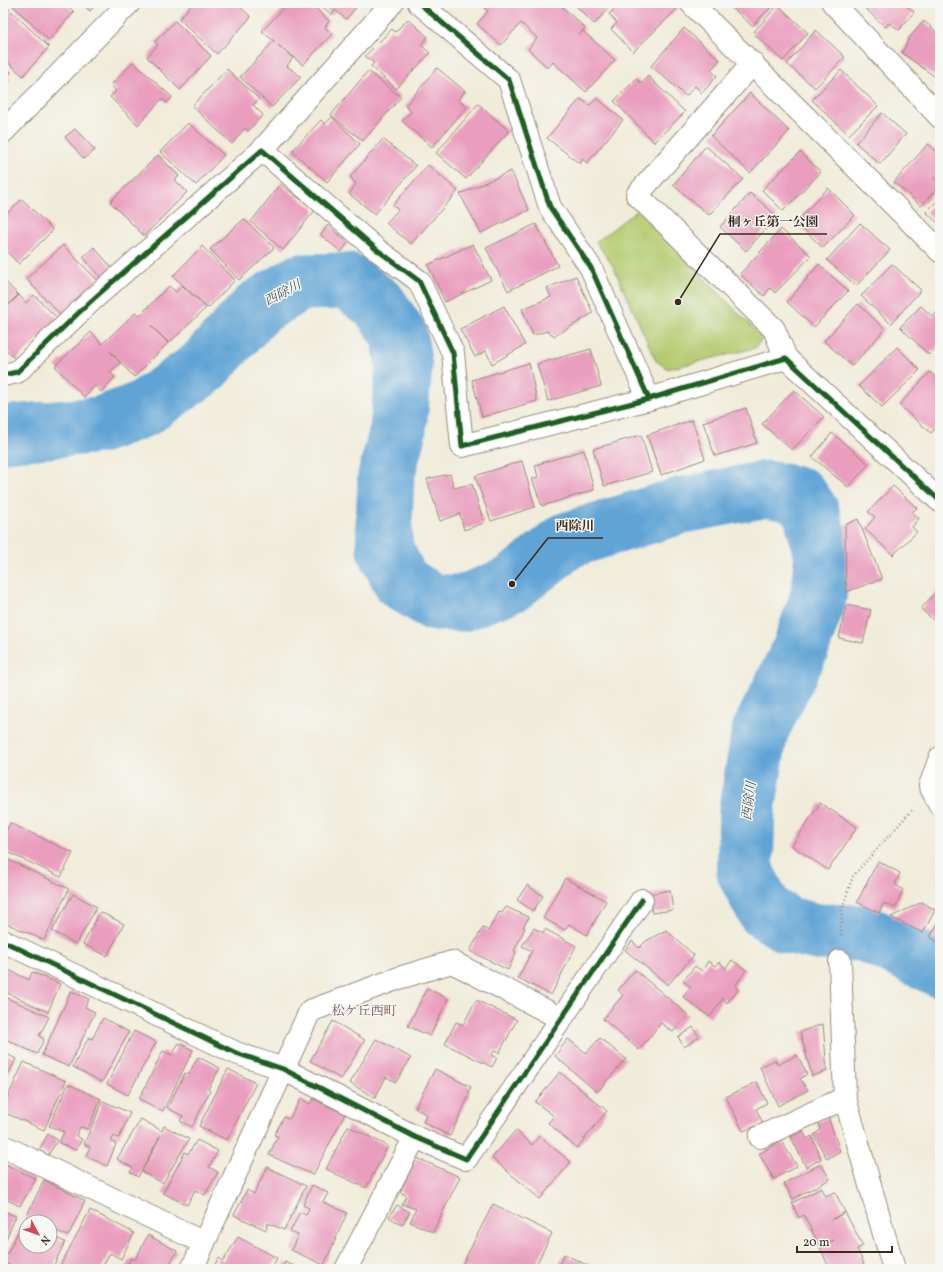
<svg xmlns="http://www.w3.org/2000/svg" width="943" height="1272" viewBox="0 0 943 1272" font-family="Vollkorn,'Noto Serif JP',serif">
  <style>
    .green { fill: #b4ca6e; stroke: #787a46 }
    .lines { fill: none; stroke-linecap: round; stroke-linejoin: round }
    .river { stroke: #60a4d5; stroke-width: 57 }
    .building { fill: #ea9ebe }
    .minor-casing { stroke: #968b7c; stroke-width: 24 }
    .tertiary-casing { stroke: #968b7c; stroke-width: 24 }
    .path { stroke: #968b7c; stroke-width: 2.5; stroke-dasharray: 1 3; stroke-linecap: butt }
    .minor { stroke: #fff; stroke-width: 22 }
    .tertiary { stroke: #fff; stroke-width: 22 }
    .cycleway-casing { stroke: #f6f6f2; stroke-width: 8 }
    .cycleway { stroke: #1b5e20; stroke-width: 5 }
    .labels { text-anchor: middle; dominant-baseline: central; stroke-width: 3; stroke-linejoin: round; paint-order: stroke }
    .water-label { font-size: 13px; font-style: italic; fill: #48555e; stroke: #f6f6f2 }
    .neighbourhood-label { font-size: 13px; fill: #785356; stroke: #f6f6f2 }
    .leader { fill: none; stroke: #3b2a1e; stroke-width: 1.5 }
    .callout-dot { fill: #3b2a1e; stroke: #f6f6f2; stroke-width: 1.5 }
    .callout-label { font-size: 13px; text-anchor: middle; font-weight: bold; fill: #3b2a1e; stroke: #f6f6f2; stroke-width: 3; stroke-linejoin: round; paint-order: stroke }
  </style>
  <rect width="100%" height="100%" fill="#f6f6f2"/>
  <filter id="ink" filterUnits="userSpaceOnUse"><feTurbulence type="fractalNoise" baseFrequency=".025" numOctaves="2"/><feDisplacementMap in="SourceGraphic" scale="8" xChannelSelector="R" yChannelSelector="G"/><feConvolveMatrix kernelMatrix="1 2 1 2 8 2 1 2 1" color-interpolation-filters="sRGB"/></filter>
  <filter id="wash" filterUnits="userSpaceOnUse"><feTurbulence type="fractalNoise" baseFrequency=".012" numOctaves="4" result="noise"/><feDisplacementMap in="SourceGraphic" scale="16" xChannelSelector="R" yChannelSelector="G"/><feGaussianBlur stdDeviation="0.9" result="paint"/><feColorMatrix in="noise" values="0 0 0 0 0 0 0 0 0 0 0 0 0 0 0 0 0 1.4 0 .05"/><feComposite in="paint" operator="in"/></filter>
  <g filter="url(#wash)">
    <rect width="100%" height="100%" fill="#f0ecd9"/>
    <path class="green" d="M637 210 763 338 755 348 668 369 656 361 613 266 596 242Z"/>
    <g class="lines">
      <path class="river" d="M3 434 100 425 143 409 201 369 259 307 301 282 348 281 379 305 399 335 404 367 398 430 386 476 384 525 385 550 402 583 435 603H463L512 584 568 540 683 505 767 489 799 495 811 512 823 555 818 598 800 650 760 731 747 809 745 872 765 911 788 925 817 932 864 933 940 969"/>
    </g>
    <g id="blocks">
      <path class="building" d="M14 3H65L74 12 49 40 12 5Z
        M82 3H97L90 11Z
        M193 3H236L251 17 217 54 179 19Z
        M288 3H310L329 21 325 27 332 34 303 65 278 45 293 58 287 66 301 77 272 107 240 77 274 41 262 31Z
        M318 3H360L346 19 335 10 332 15Z
        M479 3H558L585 28 579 35 583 31 615 60 586 92 553 62 548 68 528 49 537 38 521 23 501 45 477 24 488 11Z
        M573 3H614L594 24Z
        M621 3H675L679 7 633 52 611 29 617 23 609 14Z
        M727 3H773L774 4 752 26Z
        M863 3H903L914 12 899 30 890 23 885 27 862 5Z
        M778 5 808 33 783 61 753 33Z
        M9 9 49 47 23 76 3 58V15Z
        M408 19 428 37 421 45 430 53 396 89 371 66 374 63 365 56 392 29 395 32Z
        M175 21 211 56 180 90 147 57 158 45 155 42Z
        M924 21 940 35V69L934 76 902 53 909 38Z
        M684 28 720 60 711 70 717 76 702 93 695 86 686 96 651 66Z
        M816 30 845 57 815 88 787 64Z
        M133 62 172 97 167 103 162 99 138 125 110 97 116 91 111 85Z
        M3 65 11 72 7 77 10 80 3 87Z
        M437 68 465 91 458 100 467 107 432 147 402 121 411 112 405 106Z
        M227 69 259 99 253 105 263 115 248 131 245 128 232 144 192 106Z
        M841 70 878 106 849 135 812 100Z
        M368 71 401 97 363 141 331 115Z
        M648 76 685 112 654 142 614 101 636 79 642 83Z
        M750 93 789 131 750 173 711 136Z
        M597 98 623 120 587 163 583 159 580 164 547 138 580 99 590 105Z
        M478 104 509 131 466 179 436 153Z
        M882 113 906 134 880 164 856 143Z
        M332 117 360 144 327 182 292 151 321 120 325 124Z
        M188 123 224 155 196 185 160 152Z
        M75 129 95 150 84 159 65 137Z
        M383 139 416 166 375 214 349 194 356 184 350 177Z
        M928 144 940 154 937 160 940 163V172L934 178 940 185 921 206 894 182Z
        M706 146 743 179 709 215 673 185Z
        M800 152 821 172 783 211 762 190Z
        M158 155 179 176 175 180 187 192 144 236 110 202Z
        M428 165 458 191 411 244 386 223 398 210 393 205Z
        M511 171 529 210 481 233 460 194Z
        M280 184 315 210 283 250 251 222Z
        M828 188 855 215 823 248 796 222Z
        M750 193 777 216 746 251 720 227Z
        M940 198V225L926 212Z
        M22 199 53 230 19 264 3 248V217Z
        M244 219 274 248 239 280 210 249Z
        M860 223 890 250 856 286 827 260Z
        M536 224 558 266 508 291 486 248Z
        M328 225 348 243 341 252 321 235Z
        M781 229 811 256 775 293 770 288 764 296 740 274Z
        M473 244 491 280 445 302 428 265Z
        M63 245 99 282 62 316 26 279Z
        M202 246 235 280 208 308 173 276Z
        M94 247 113 269 102 279 83 257Z
        M819 264 848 291 814 327 787 302Z
        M892 264 921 290 891 324 861 296Z
        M576 276 593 313 555 336 547 331 533 335 522 309 551 297 547 288Z
        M3 279 18 295 3 309Z
        M182 285 206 308 169 343 150 325 168 343 134 377 110 351 120 363 110 372 115 377 101 392 95 386 84 397 55 366 91 332 102 344 136 312 140 315 169 286 176 292Z
        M19 295 26 303 34 295 59 320 16 360 3 346V311Z
        M858 304 885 329 852 366 824 341Z
        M504 306 525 345 492 364 486 351 475 357 460 329Z
        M921 306 933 317 940 308V343L929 355 900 327Z
        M897 347 920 370 882 407 859 386Z
        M591 349 601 386 548 401 537 364Z
        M529 363 537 401 482 417 472 380Z
        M930 372 940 381V424L931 433 899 405Z
        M794 390 824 417 792 450 762 424Z
        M746 408 757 443 715 456 703 422Z
        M692 420 705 459 661 475 647 435Z
        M832 433 869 464 848 487 812 457Z
        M641 435 652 472 604 486 593 449Z
        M584 450 594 490 542 506 532 479 538 477 535 465Z
        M522 461 535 507 491 521 475 476Z
        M450 474 454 488 472 484 484 523 464 530 460 514 440 521 427 479Z
        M893 486 917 508 912 512 919 518 912 527 917 532 893 555 865 529 875 517 868 512Z
        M858 519 882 579 846 592 845 525Z
        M940 587V626L921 609Z
        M846 605 871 610 863 643 839 638Z
        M820 803 857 827 828 870 792 846Z
        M10 823 73 853 61 877 3 850V838Z
        M3 857 69 889 44 940 3 922Z
        M878 861 900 873 895 884 903 890 895 908 884 903 879 913 857 902Z
        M565 878 606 901 587 935 569 924 565 930 543 918Z
        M527 885 543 896 533 911 517 900Z
        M670 890 673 910 652 913 649 894Z
        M73 894 97 907 76 944 52 931Z
        M922 902 935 910 923 933 891 917Z
        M506 907 529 917 523 927 525 928 514 951 516 952 508 970 470 951 483 927 488 931 499 912 502 913Z
        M100 912 124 924 107 956 83 944Z
        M940 920V943L930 937Z
        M534 928 543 933 545 929 576 946 551 995 518 978 532 951 522 946Z
        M666 930 694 955 668 985 625 950 632 941 639 948 646 941Z
        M732 960 746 970 735 986 738 990 727 1003 723 998 710 1017 683 997 691 987 683 981 695 966 702 971 708 961 715 966 719 962 726 968Z
        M3 967 29 980 32 972 60 984 48 1012 3 991Z
        M635 970 688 1015 673 1032 661 1023 639 1050 603 1019 623 995 618 990Z
        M427 988 448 999 430 1036 408 1026Z
        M71 991 89 999 85 1007 95 1012 69 1067 42 1055Z
        M3 996 49 1017 39 1036 44 1039 37 1054 3 1038Z
        M476 1000 517 1020 499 1053 494 1051 491 1055 497 1058 492 1067 445 1044 456 1022 463 1025Z
        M103 1018 129 1032 102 1082 73 1067 89 1037 92 1039Z
        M333 1021 365 1040 341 1079 310 1061Z
        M823 1024 827 1071 812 1076 800 1032Z
        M693 1027 699 1037 684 1047 678 1037Z
        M134 1031 156 1042 128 1095 107 1084Z
        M600 1038 626 1059 597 1092 555 1056 568 1039 586 1053Z
        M376 1039 411 1058 396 1082 386 1077 375 1098 350 1083Z
        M179 1043 193 1050 163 1111 139 1099 163 1051 172 1055Z
        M3 1052 16 1059 3 1084Z
        M797 1055 807 1074 800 1079 808 1090 778 1106 760 1067 775 1060 778 1065Z
        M198 1057 220 1068 208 1089 210 1091 192 1127 180 1121 183 1116 167 1108 185 1073 188 1075Z
        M24 1062 66 1081 44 1130 3 1112V1107Z
        M228 1069 256 1083 227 1140 199 1126Z
        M435 1069 471 1087 468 1093 470 1094 450 1136 423 1122 427 1115 415 1108Z
        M560 1072 607 1111 577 1148 548 1123 554 1116 535 1102Z
        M757 1082 767 1103 756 1109 763 1123 743 1131 726 1097Z
        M68 1084 101 1099 88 1129 80 1127 76 1136 82 1139 76 1150 59 1143 64 1132 49 1126Z
        M301 1099 310 1104 313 1099 345 1114 313 1175 269 1155 278 1136 274 1135 284 1117 289 1119Z
        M103 1101 130 1113 119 1138 114 1136 111 1141 116 1144 107 1166 86 1156 90 1147 84 1144Z
        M828 1117 840 1151 827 1159 814 1135 820 1130 818 1122Z
        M141 1119 162 1131 164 1126 189 1139 163 1183 142 1172 160 1136 138 1177 130 1172 133 1168 117 1159Z
        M348 1126 388 1146 366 1188 326 1169Z
        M516 1130 532 1145 539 1136 571 1162 540 1199 492 1158Z
        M803 1131 807 1139 812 1136 821 1159 806 1167 791 1137Z
        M48 1134 58 1140 48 1155 39 1150Z
        M197 1140 218 1151 209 1167 218 1172 205 1195 195 1190 187 1205 163 1193 185 1152 188 1154Z
        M781 1141 797 1166 774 1179 759 1154Z
        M417 1158 460 1177 433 1232 410 1222 416 1209 402 1204 407 1196 400 1192Z
        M3 1163 36 1179 20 1206 3 1198Z
        M821 1164 830 1179 793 1199 784 1183Z
        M267 1167 306 1186 284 1230 268 1223 266 1230 234 1215 247 1190 254 1194Z
        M44 1180 85 1201 68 1236 50 1228V1222H37L26 1217Z
        M312 1185 328 1193 323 1202 347 1213 324 1265 291 1250 298 1235 290 1232 300 1212 306 1215 309 1208 303 1205Z
        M822 1188 825 1196 835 1192 845 1212 831 1220 845 1212 863 1246 857 1249 864 1264 855 1269H830L820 1248 834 1240 820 1247 804 1215 799 1218 792 1203Z
        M493 1204 552 1233 537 1263 549 1268 548 1269H460Z
        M397 1205 410 1212 402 1225 389 1217Z
        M90 1210 134 1233 121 1259 110 1253 101 1269H66L60 1266Z
        M3 1211 16 1216 3 1246Z
        M23 1222 26 1223V1246H50V1235L65 1242 52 1269H18L3 1262Z
        M148 1235 177 1251 167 1269H125L131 1258 135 1260Z
        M238 1237 277 1258 271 1269H212L219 1258 223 1261Z
        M564 1254 595 1269H557Z
        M285 1262 301 1269H282Z"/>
    </g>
  </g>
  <g filter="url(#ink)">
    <use href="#blocks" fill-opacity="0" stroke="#968b7c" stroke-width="1"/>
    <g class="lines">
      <g class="minor-casing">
        <path id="minor" d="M691 3 940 251
          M833 3 940 117
          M753 63 637 195 774 329 786 358
          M3 132 129 3
          M262 150 392 3
          M3 375 17 372 91 301 262 150 376 249 419 281 453 353 462 446 649 399
          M940 758 930 786 940 805
          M3 941 236 1053 283 1069 415 1137 466 1159 642 900
          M840 961 845 1098 894 1269
          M760 1137 845 1098
          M3 1146 204 1243
          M192 1269 310 1011 399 978 452 962 560 1018
          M346 1269 415 1137"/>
      </g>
      <g class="tertiary-casing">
        <path id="tertiary" d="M419 3 509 80 550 207 591 268 649 399 786 358 940 501"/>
      </g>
      <path class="path" d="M841 935 842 909 853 876 912 810"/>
      <use href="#minor" class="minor"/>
      <use href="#tertiary" class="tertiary"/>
      <g class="cycleway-casing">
        <path id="cycleway" d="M419 3 509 80 550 207 591 268 649 399 786 358 940 501
          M3 375 17 372 91 301 262 150 376 249 419 281 453 353 462 446 649 399
          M3 941 236 1053 283 1069 415 1137 466 1159 642 900"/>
      </g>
      <use href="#cycleway" class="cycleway"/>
    </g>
  </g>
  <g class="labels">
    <g class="water-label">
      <text transform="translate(283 294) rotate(-28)">西除川</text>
      <text transform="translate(750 801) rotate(-83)">西除川</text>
    </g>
    <g class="neighbourhood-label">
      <text x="364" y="1012">松ケ丘西町</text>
    </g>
  </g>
  <path class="leader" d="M678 302L720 234H827M512 584L548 538H603"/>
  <g class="callout-dot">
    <circle cx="678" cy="302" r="4"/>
    <circle cx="512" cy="584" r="4"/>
  </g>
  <g class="callout-label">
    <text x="773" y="226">桐ヶ丘第一公園</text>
    <text x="575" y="530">西除川</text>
  </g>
  <rect width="943" height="1272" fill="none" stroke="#f6f6f2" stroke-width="16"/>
  <g transform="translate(38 1234) rotate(131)"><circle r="19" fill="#f6f6f2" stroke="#aba49d"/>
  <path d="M0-3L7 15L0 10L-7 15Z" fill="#d1495b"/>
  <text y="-6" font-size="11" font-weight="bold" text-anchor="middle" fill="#3b2a1e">N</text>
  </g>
  <path d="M797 1246v6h95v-6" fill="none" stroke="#3b2a1e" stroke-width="2"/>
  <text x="803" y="1246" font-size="12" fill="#3b2a1e" stroke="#f6f6f2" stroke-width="3" paint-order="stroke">20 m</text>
</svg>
